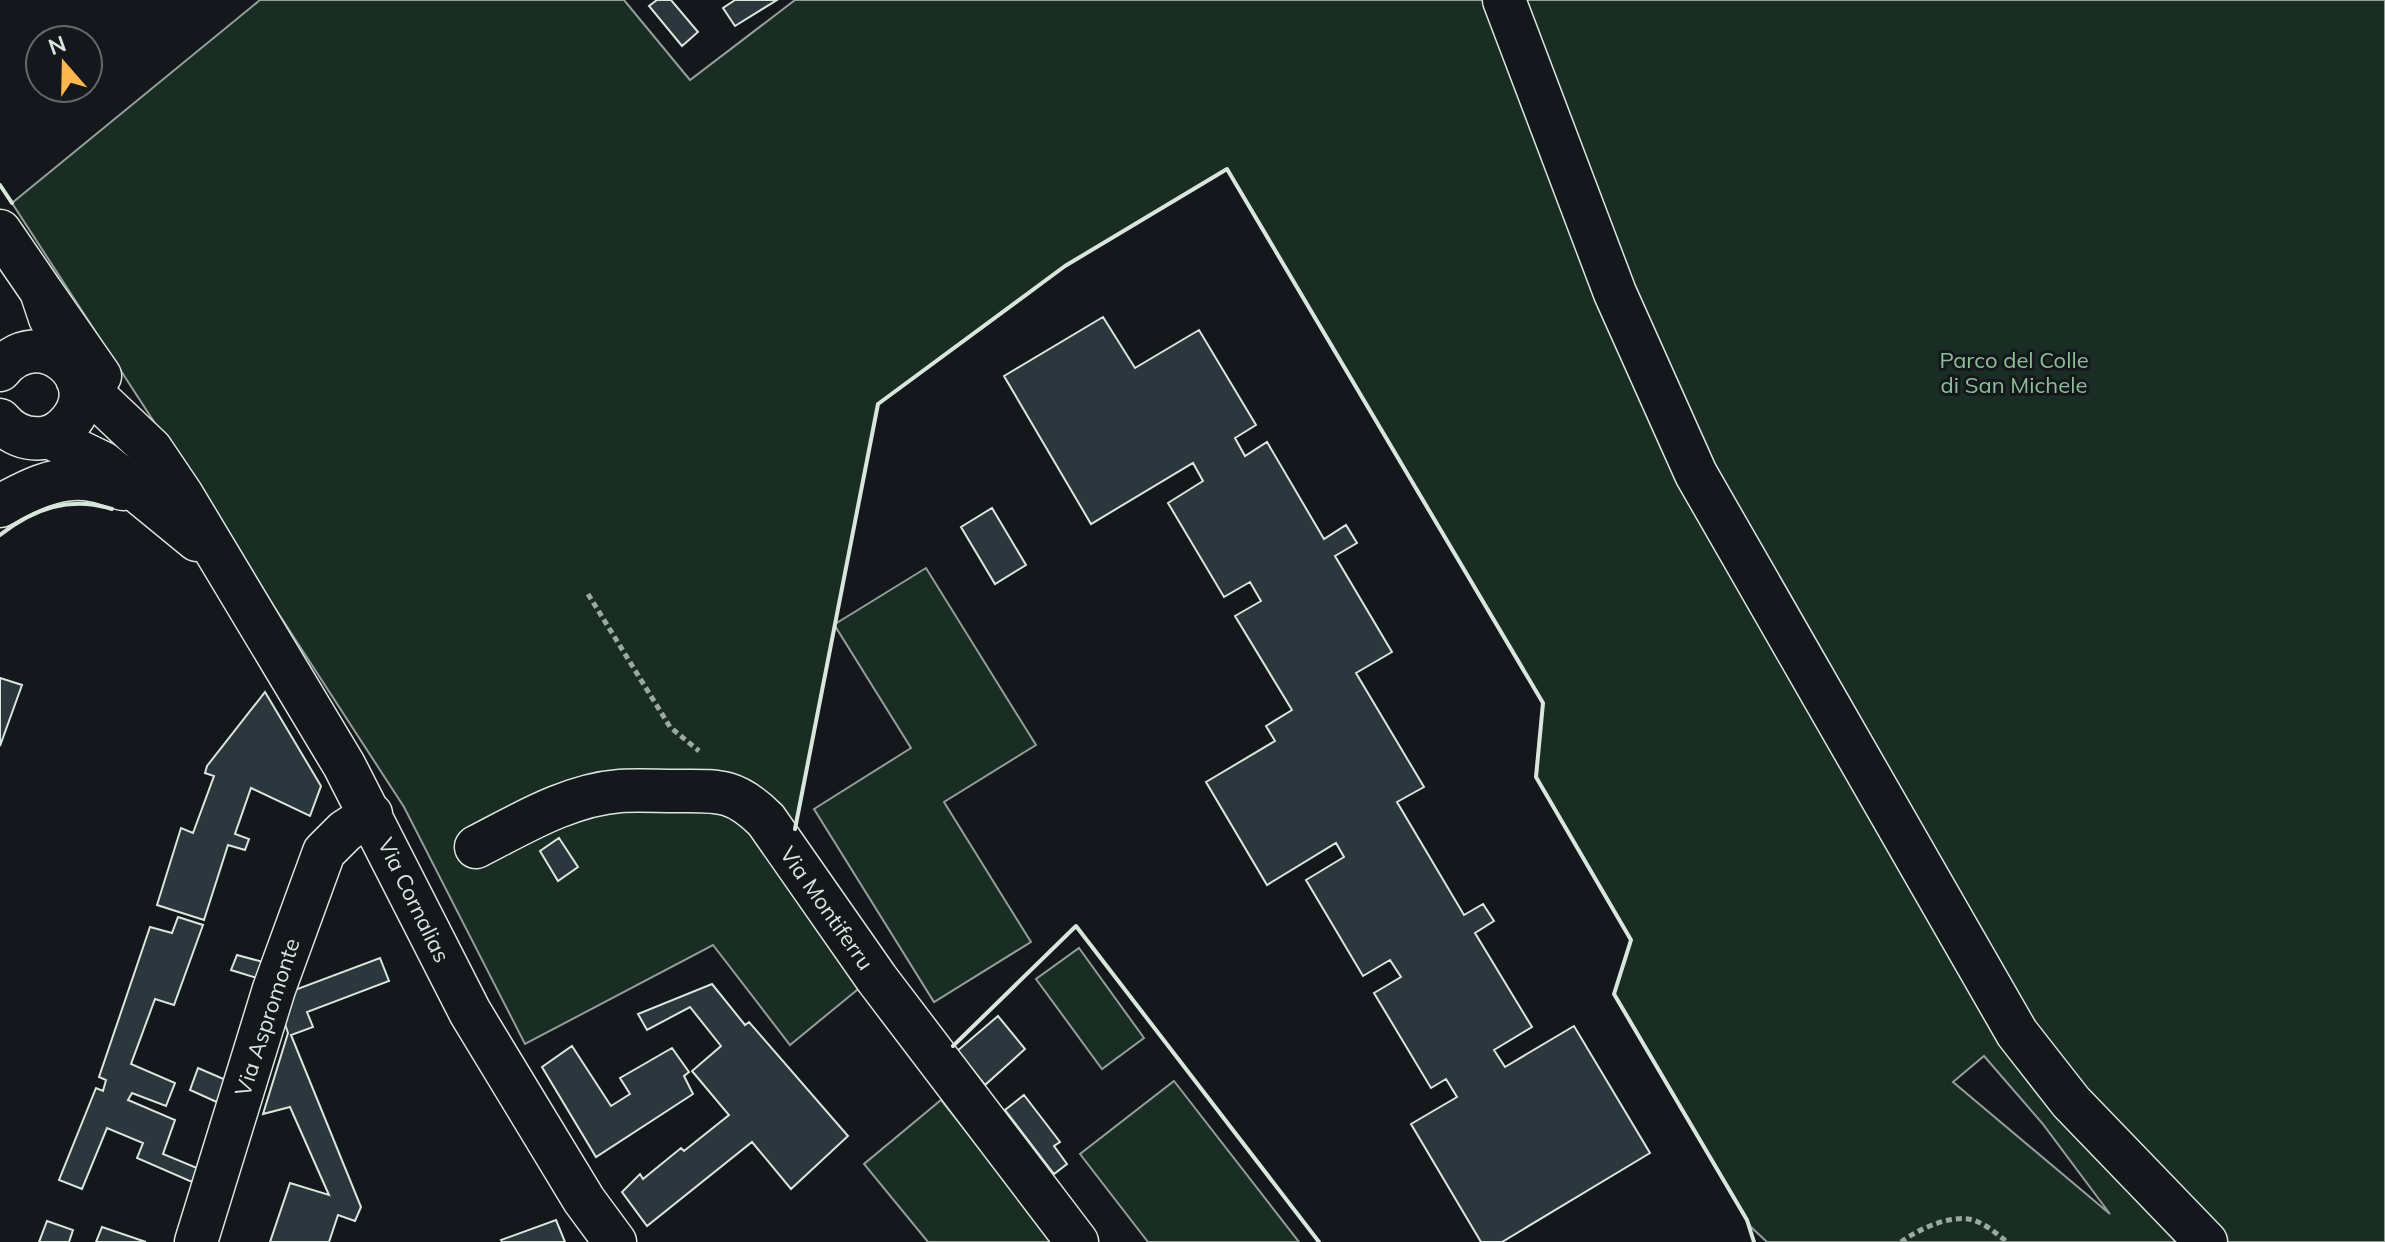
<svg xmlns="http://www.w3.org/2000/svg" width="2385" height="1242" viewBox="0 0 2385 1242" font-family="Mulish,sans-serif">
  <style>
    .green { fill: #1a2d24; stroke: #939e99; stroke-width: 2; fill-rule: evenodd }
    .building { fill: #2c363c; stroke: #d8e6dc; stroke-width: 2 }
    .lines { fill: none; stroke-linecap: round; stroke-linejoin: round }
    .minor-casing { stroke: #d8e6dc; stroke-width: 45 }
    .path { stroke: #9da8a2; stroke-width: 5; stroke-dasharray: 6 4; stroke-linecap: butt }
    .minor { stroke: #14181c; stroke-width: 42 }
    .wall { stroke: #d8e6dc; stroke-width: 4 }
    .labels { text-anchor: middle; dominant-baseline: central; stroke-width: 6; stroke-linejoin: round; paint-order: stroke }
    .park-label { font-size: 22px; fill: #8ac095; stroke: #14181c }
    .street-label { font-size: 22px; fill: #d8e6dc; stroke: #14181c }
  </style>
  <rect width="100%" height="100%" fill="#14181c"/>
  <path class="green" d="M260 0H624L690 80 795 0H2385V1242H1767L1751 1227 1614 994 1631 939 1536 777 1543 703 1227 169 1065 266 878 404 835 624 926 568 1036 745 944 802 1031 942 934 1002 814 809 911 748 835 626 795 829 868 981 790 1045 713 945 525 1044 404 807 12 203ZM1984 1056 2042 1123 2110 1214 1953 1082Z
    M1079 948 1144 1038 1102 1069 1036 979Z
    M1174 1081 1299 1242H1148L1080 1154Z
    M941 1100 1054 1242H928L864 1164Z"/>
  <path class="building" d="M657 0H671L698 32 682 46 649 6Z
    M735 0H777L735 26 723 8Z
    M1103 317 1135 368 1199 330 1256 425 1235 438 1245 456 1267 442 1324 539 1346 525 1357 543 1335 556 1392 652 1356 673 1424 787 1397 802 1464 915 1483 904 1494 921 1475 933 1532 1027 1494 1050 1505 1067 1574 1026 1650 1153 1502 1242H1481L1411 1124 1457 1097 1446 1079 1431 1088 1374 993 1401 977 1390 960 1363 976 1306 880 1344 857 1336 843 1267 885 1206 782 1275 741 1266 726 1292 710 1235 616 1261 601 1250 582 1224 597 1168 503 1203 481 1193 463 1091 524 1004 376Z
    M992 508 1026 565 995 584 961 527Z
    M0 678 22 685 0 746Z
    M265 692 321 786 310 816 251 788 235 834 249 839 245 850 228 845 204 920 157 905 181 828 193 833 214 776 205 773 207 766Z
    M559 838 578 867 558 881 540 851Z
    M178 917 203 925 174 1005 155 999 131 1064 175 1083 166 1106 132 1093 128 1100 175 1120 163 1154 197 1168 192 1182 137 1158 143 1143 107 1128 82 1189 59 1180 96 1088 103 1091 106 1080 99 1077 150 927 172 933Z
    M237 955 263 962 257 978 231 970Z
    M380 958 389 981 307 1012 313 1027 291 1035 361 1207 355 1221 338 1215 329 1242H270L290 1183 329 1195 290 1107 263 1114 288 1033 276 997Z
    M712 984 745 1025 749 1022 848 1136 791 1189 752 1142 647 1226 622 1192 640 1174 643 1179 681 1148 684 1151 729 1115 692 1071 721 1046 690 1007 647 1030 638 1014Z
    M998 1016 1025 1049 985 1085 957 1051Z
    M572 1046 611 1106 630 1094 620 1078 672 1048 689 1072 684 1076 693 1094 596 1157 542 1067Z
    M198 1068 226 1080 219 1103 190 1090Z
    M1024 1095 1060 1142 1054 1146 1067 1164 1054 1174 1005 1110Z
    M556 1220 565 1242H502L501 1240Z
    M47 1221 73 1230 69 1242H39Z
    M102 1227 146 1242H96Z"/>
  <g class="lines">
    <g class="minor-casing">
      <path id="minor" d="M1504 0 1615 293 1696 474 2017 1033 2071 1102 2206 1242
        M0 231 41 291 50 318
        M41 291 100 376
        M0 370C40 321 108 379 69 423 62 431 54 437 43 438 26 440 11 434 0 420
        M77 379 151 449 182 495 344 765 470 1012 584 1200 615 1242
        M49 437 103 463 197 540
        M0 506C25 492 55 476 85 479 98 480 111 485 123 489
        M476 847C521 824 568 795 620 791 638 790 657 791 676 791 718 791 734 788 766 820L877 979 1077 1242
        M196 1242 274 989 324 852 345 831 371 814"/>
    </g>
    <path class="path" d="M588 594 670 727 699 751
      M1901 1242C1917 1230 1947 1216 1968 1219 1982 1221 1996 1233 2007 1242"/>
    <use href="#minor" class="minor"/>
    <path class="wall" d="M0 185 12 203
      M0 535C34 508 70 496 112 509
      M795 829 878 404 1065 266 1227 169 1543 703 1536 777 1631 940 1614 994 1747 1220 1754 1242
      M953 1046 1076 926 1319 1242"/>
  </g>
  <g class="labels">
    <g class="park-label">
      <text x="2014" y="360">Parco del Colle<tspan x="2014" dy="25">di San Michele</tspan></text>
    </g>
    <g class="street-label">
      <text transform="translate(414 900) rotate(64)">Via Cornalias</text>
      <text transform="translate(827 908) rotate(55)">Via Montiferru</text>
      <text transform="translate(267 1017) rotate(-72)">Via Aspromonte</text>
    </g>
  </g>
  <g transform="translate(64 64) rotate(340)"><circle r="38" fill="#14181c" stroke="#626a69" stroke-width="2"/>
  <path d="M0-6L14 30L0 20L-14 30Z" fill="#ffb74d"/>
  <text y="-12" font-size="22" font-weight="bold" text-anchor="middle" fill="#d8e6dc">N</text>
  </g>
</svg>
